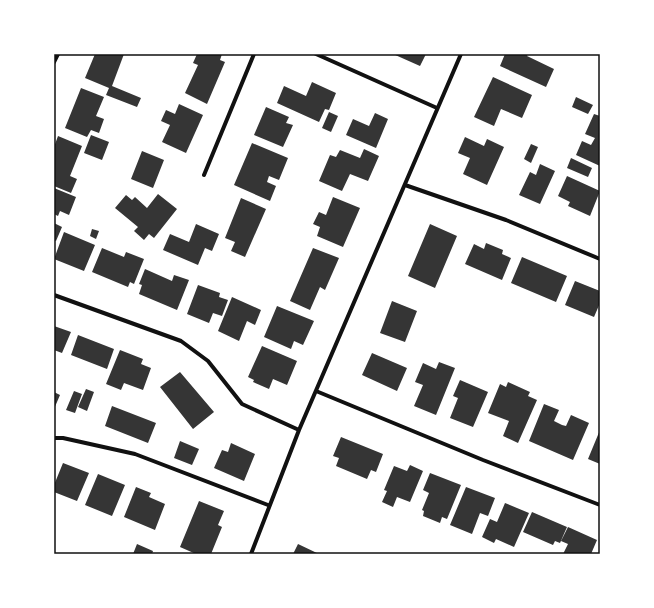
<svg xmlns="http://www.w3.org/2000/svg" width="654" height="608" viewBox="0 0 654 608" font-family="Ubuntu,sans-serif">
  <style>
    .building { fill: #353535 }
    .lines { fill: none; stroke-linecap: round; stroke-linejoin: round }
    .minor { stroke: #111; stroke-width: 4 }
    .neatline { fill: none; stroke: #111; stroke-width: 1.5 }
  </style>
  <rect width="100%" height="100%" fill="#fff"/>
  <path class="building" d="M95 54H124L112 86 141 98 137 107 106 95 109 88 85 78Z
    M197 54H222L220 60 225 62 207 104 185 93 198 65 193 63Z
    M393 54H426L420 66Z
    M505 54H528L527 56 554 69 546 87 500 66Z
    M493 77 532 95 522 118 501 109 494 126 474 117Z
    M312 82 336 93 329 110 325 109 319 122 277 103 284 86 306 96Z
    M81 88 104 97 96 116 104 119 99 133 91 130 87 137 65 128Z
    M576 97 593 105 588 114 572 107Z
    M179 104 203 115 186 153 162 142 170 125 161 121 166 110 175 114Z
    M266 107 289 117 286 123 293 125 283 147 254 135Z
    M329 112 338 116 331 132 322 128Z
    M375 113 388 119 376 148 346 135 353 119 369 126Z
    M594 114 600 116V166L576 155 582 141 591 145 595 138 585 134Z
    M91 135 109 142 102 160 84 153Z
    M58 136 82 146 70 176 77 179 71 193 54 186V147Z
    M465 137 484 146 487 139 504 147 487 185 463 174 470 158 458 153Z
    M252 143 288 158 279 180 269 176 267 182 276 186 270 201 234 185Z
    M531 144 538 147 531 163 524 159Z
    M364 149 379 156 368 181 350 174 342 191 319 181 330 155 336 157 340 150 360 158Z
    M142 151 164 160 153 188 131 179Z
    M571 158 592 168 588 177 567 168Z
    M540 164 555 171 540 204 519 195 530 172 536 175Z
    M567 176 600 191 590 216 568 206 570 202 558 196Z
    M54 188 76 197 69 215 60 211 58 216 54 214Z
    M158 194 177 209 154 238 149 234 144 240 134 231 138 227 115 208 126 195 132 200 135 197 147 208Z
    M333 197 360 208 343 247 317 236 320 227 313 224 319 212 326 215Z
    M241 198 266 209 245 257 231 251 235 242 225 238Z
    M54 223 62 227 56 241 54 240Z
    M196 224 219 234 212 251 205 248 198 265 163 250 170 234 189 242Z
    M430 224 457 236 435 288 408 276Z
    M92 229 99 231 96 239 90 236Z
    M64 232 95 245 84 271 54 259Z
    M486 243 503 250 502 254 511 258 502 280 465 264 474 244 484 249Z
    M102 248 124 257 126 252 144 259 134 284 130 282 128 287 92 272Z
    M313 248 339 258 325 290 320 287 310 310 290 301Z
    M522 257 567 276 556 302 511 283Z
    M145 269 172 281 174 275 189 280 177 310 139 294 142 285 139 284Z
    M575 281 600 291V303L594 317 565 305Z
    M198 285 220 293 219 297 228 300 222 316 213 313 209 323 187 314Z
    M232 297 261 310 255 325 247 321 239 341 218 331Z
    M392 301 417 311 405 342 380 333Z
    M277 306 314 321 303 345 294 341 291 349 264 337Z
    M54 326 71 332 62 353 54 350Z
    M78 335 114 349 107 369 71 355Z
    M262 346 297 361 287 385 273 379 269 389 253 382 254 380 248 377Z
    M120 350 143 359 141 364 151 368 143 390 124 383 121 390 106 384Z
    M372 353 407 368 397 391 362 375Z
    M439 362 455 368 436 415 414 406 423 385 415 382 423 363 436 369Z
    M180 372 214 412 193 429 160 387Z
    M460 380 488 392 473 427 450 418 458 398 453 396Z
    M508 382 530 392 528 396 537 400 518 443 503 436 509 421 488 413 500 384 506 387Z
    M86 389 94 392 87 411 78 407Z
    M74 391 82 394 75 413 66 410Z
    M54 392 60 395 54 409Z
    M544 404 559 410 554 421 562 425 566 426 571 415 589 423 573 460 529 441Z
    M112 406 156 423 148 443 105 426Z
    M600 430V464L588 459Z
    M341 437 383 454 376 472 371 470 367 479 336 466 339 458 333 456Z
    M180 441 199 449 192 465 174 458Z
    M231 443 255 454 244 481 214 468 222 450 228 452Z
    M63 463 89 473 77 501 54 492V485Z
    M410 465 423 471 410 502 397 497 393 507 382 502 387 491 384 490 394 466 407 471Z
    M430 473 461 485 447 519 442 517 440 523 423 516 424 511 422 510 429 493 423 490Z
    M98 474 125 485 112 516 85 505Z
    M136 487 151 493 149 497 165 504 155 530 124 517Z
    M466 487 495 498 488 516 480 513 472 534 450 525Z
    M199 501 224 511 218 525 222 527 211 554H196L180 547Z
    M505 503 529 513 514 547 496 539 494 543 482 537 490 519 497 522Z
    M532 512 567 527 560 543 555 541 553 545 523 532Z
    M568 527 597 540 591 554H563L568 544 561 541Z
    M137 544 153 551 152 554H133Z
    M298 544 319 554H293Z"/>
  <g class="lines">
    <path class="minor" d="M316 54 437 108
      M54 62 58 54
      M204 175 254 54
      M405 185 506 220 600 259
      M54 295 181 341 208 361 242 404 299 430
      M316 391 483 460 600 505
      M54 438H63L135 454 268 505
      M251 554 299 430 461 54"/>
  </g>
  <rect width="654" height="608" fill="none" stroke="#ffffff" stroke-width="110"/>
  <rect x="55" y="55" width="544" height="498" class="neatline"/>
</svg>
